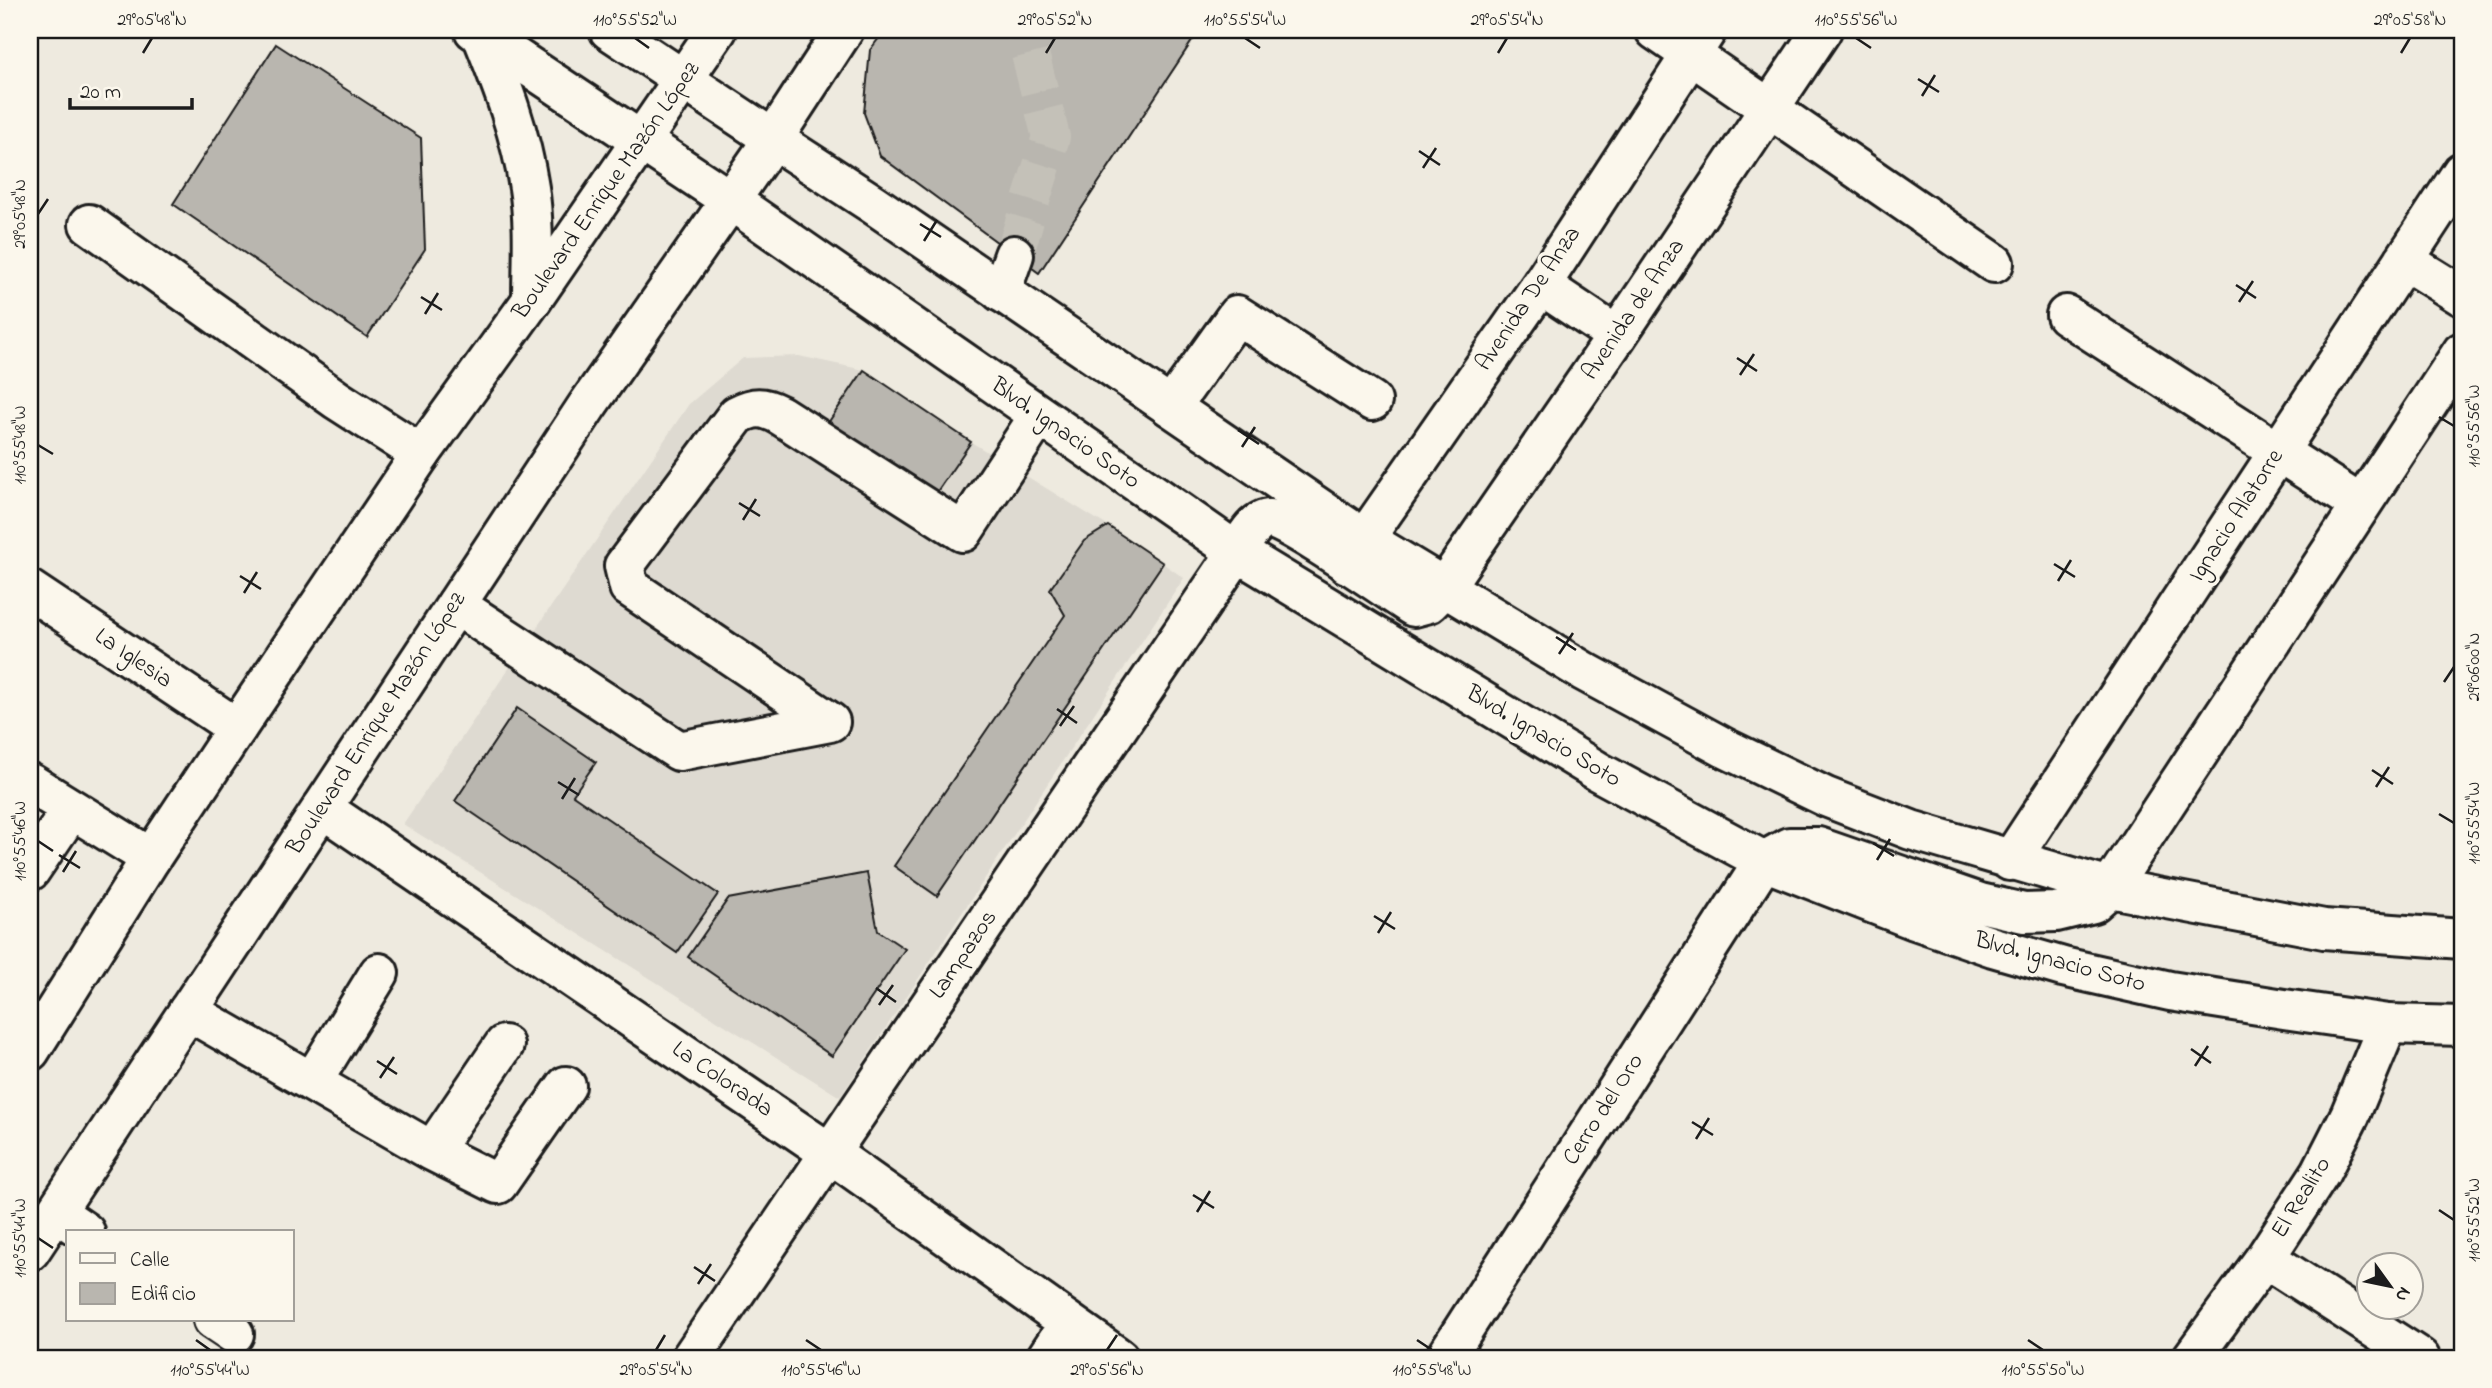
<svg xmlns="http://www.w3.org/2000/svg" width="2492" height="1388" viewBox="0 0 2492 1388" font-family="'Indie Flower',sans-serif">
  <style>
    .built { fill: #dedad1 }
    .building { fill: #b9b6af; stroke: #1c1c1c; stroke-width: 2 }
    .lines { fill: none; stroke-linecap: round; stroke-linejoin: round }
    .minor-tunnel { stroke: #c4c1b8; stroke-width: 38; stroke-dasharray: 38 19; stroke-linecap: butt }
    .minor-casing { stroke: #1c1c1c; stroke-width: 44 }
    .major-casing { stroke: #1c1c1c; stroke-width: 44 }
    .highway-casing { stroke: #1c1c1c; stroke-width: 44 }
    .minor { stroke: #fbf7ec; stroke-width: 38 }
    .major { stroke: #fbf7ec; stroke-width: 38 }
    .highway { stroke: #fbf7ec; stroke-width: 38 }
    .ticks { fill: none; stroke: #1c1c1c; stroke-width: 2.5 }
    .labels { text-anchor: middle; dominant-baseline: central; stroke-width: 7; stroke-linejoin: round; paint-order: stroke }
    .street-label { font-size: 24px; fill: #1c1c1c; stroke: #fbf7ec }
    .neatline { fill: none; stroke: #1c1c1c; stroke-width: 2.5 }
    .ticks-label { font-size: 18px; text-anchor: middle; fill: #1c1c1c }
  </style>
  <rect width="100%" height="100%" fill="#eeeadf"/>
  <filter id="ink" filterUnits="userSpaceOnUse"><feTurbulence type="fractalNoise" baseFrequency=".0143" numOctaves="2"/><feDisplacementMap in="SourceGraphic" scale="14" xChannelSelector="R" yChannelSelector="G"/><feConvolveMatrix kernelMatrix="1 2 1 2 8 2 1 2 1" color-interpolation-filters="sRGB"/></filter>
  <g filter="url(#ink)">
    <path class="built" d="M799 356 864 370 971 442 1119 533 1184 578 840 1097 403 824 689 404 743 358Z"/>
    <path class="building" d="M885 30H1187L1196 35 1039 273 880 156 864 113 870 50Z
      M276 44 421 138 425 249 367 337 173 204Z
      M864 370 971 442 934 496 828 423Z
      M1108 526 1163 563 937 896 894 866 1065 615 1050 589 1084 541Z
      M517 708 596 762 573 795 718 894 677 953 455 801Z
      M867 873 878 931 905 949 832 1056 688 957 728 899Z"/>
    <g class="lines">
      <path class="minor-tunnel" d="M1014 255 1051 137 1024 30"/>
      <g class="minor-casing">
        <path id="minor" d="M1655 30 1994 263
          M89 224 337 400 421 454
          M2404 260 2462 296
          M1541 285 1617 336
          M1001 292 1014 255
          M2066 315 2361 505
          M1171 407 1237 315 1372 401
          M1347 564 1541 285 1707 30
          M1443 589 1617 336 1822 30
          M30 590 237 728
          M456 605 679 751 830 722
          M830 722 629 587 624 566 737 415C754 406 763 406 780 415L963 532 1039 416
          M30 783 151 858
          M322 808 830 1153 1119 1358
          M2010 861 2462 172
          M30 871 72 809
          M2110 888 2462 352
          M188 1011 432 1151 498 1184 566 1086
          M312 1082 379 973
          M432 1151 504 1045
          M56 1212 85 1232
          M2265 1258 2420 1358
          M213 1320 234 1334
          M691 1358 1237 552
          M1046 1358 1069 1323
          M1445 1358 1764 861
          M2192 1358 2265 1258 2321 1172 2350 1115 2388 1024"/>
      </g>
      <g class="major-casing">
        <path id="major" d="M773 139 873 204 1363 538 1583 671 1725 748 1826 797 1911 830 2110 888 2324 929 2462 939
          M730 200 1237 552 1599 772 1764 861 1915 920 1993 947 2063 967 2170 991 2284 1009 2388 1024 2462 1026
          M1237 552C1244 541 1254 519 1270 519 1284 518 1393 594 1414 607L1429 603 1443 589
          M1764 861 1789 847H1818L1980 903 2024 913 2056 912 2093 903 2110 888
          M30 1051 151 858 237 728 421 454 532 300 717 30
          M30 1251 587 406 773 139 844 30"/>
      </g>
      <g class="highway-casing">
        <path id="highway" d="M474 30 730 200
          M609 30 773 139
          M482 35C502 85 521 134 529 188 535 225 532 263 532 300"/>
      </g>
      <use href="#minor" class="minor"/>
      <use href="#major" class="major"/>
      <use href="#highway" class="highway"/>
    </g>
  </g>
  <path class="ticks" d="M635 38 649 48M1245 38 1260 48M1856 38 1871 48M143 53 152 38M1046 53 1055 38M1498 53 1507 38M2401 53 2410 38M1918 79 1939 92M1922 96 1935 75M1419 151 1440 165M1423 168 1436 148M38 214 48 199M920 224 941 237M924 241 937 220M2236 285 2256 298M421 297 442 310M2239 302 2253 281M425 314 438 293M1737 358 1757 371M1740 375 1754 354M2439 417 2454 426M1238 430 1259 444M38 445 53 454M1242 447 1255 427M739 503 760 516M743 520 756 499M2054 564 2075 577M240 576 261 589M2058 581 2071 560M244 593 257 572M1556 637 1576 650M1559 654 1573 633M2444 682 2454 667M1057 709 1077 723M1060 726 1074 706M2372 770 2393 784M558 782 579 795M2376 787 2389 767M562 799 575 778M2439 814 2454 823M38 841 53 851M1873 843 1894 856M59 855 80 868M1877 860 1890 839M63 872 76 851M1374 916 1395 929M1378 933 1391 912M876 988 896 1002M879 1005 893 985M2191 1049 2211 1063M377 1061 397 1074M2195 1066 2208 1046M380 1078 394 1057M1692 1122 1713 1135M1696 1139 1709 1118M1193 1195 1214 1208M2439 1210 2454 1220M1197 1212 1210 1191M38 1238 53 1248M694 1267 715 1281M698 1284 711 1264M196 1340 210 1350M806 1340 821 1350M1417 1340 1432 1350M2028 1340 2043 1350M656 1350 665 1335M1107 1350 1117 1335"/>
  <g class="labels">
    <g class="street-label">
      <text transform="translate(607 191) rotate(-55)">Boulevard Enrique Mazón López</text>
      <text transform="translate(1529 299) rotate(-56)">Avenida De Anza</text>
      <text transform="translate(1634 310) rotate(-56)">Avenida de Anza</text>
      <text transform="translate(1065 434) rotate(35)">Blvd. Ignacio Soto</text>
      <text transform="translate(2237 516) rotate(-57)">Ignacio Alatorre</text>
      <text transform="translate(133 659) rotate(34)">La Iglesia</text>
      <text transform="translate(377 724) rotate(-57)">Boulevard Enrique Mazón López</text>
      <text transform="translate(1543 737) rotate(31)">Blvd. Ignacio Soto</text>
      <text transform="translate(964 955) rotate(-56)">Lampazos</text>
      <text transform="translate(2060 963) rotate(15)">Blvd. Ignacio Soto</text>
      <text transform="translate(722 1080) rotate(34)">La Colorada</text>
      <text transform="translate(1604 1110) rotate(-57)">Cerro del Oro</text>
      <text transform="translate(2302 1198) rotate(-58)">El Realito</text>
    </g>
  </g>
  <rect width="2492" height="1388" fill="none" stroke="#fbf7ec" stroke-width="77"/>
  <rect x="66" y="1230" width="228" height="91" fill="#fbf7ec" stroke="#a29f99" stroke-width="2"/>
  <rect x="80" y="1253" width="35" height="10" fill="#fbf7ec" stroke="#a29f99" stroke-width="2"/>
  <text x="130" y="1266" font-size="21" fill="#1c1c1c">Calle</text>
  <rect x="80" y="1283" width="35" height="21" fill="#b9b6af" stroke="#a29f99" stroke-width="2"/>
  <text x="130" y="1300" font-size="21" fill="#1c1c1c">Edificio</text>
  <g transform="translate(2390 1286) rotate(123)"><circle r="33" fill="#fbf7ec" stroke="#a29f99" stroke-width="2"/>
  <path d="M0-5L12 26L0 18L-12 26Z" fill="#1c1c1c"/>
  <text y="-10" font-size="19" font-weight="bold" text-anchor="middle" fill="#1c1c1c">N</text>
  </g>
  <path d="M70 98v10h122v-10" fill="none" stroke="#1c1c1c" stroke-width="3.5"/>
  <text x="80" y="98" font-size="21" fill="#1c1c1c" stroke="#fbf7ec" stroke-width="5" paint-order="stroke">20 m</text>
  <rect x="38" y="38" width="2416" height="1312" class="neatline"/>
  <g class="ticks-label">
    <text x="152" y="25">29°05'48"N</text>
    <text x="635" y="25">110°55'52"W</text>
    <text x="1055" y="25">29°05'52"N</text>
    <text x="1245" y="25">110°55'54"W</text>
    <text x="1507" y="25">29°05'54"N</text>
    <text x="1856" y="25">110°55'56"W</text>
    <text x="2410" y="25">29°05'58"N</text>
    <text transform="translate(19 214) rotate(-90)" y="6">29°05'48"N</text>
    <text transform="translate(2473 426) rotate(-90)" y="6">110°55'56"W</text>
    <text transform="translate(19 445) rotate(-90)" y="6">110°55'48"W</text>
    <text transform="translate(2473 667) rotate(-90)" y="6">29°06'00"N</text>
    <text transform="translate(2473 823) rotate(-90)" y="6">110°55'54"W</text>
    <text transform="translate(19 841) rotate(-90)" y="6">110°55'46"W</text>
    <text transform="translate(2473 1220) rotate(-90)" y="6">110°55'52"W</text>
    <text transform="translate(19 1238) rotate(-90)" y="6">110°55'44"W</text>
    <text x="210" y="1375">110°55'44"W</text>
    <text x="656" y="1375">29°05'54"N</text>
    <text x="821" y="1375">110°55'46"W</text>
    <text x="1107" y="1375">29°05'56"N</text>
    <text x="1432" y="1375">110°55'48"W</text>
    <text x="2043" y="1375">110°55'50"W</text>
  </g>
</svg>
